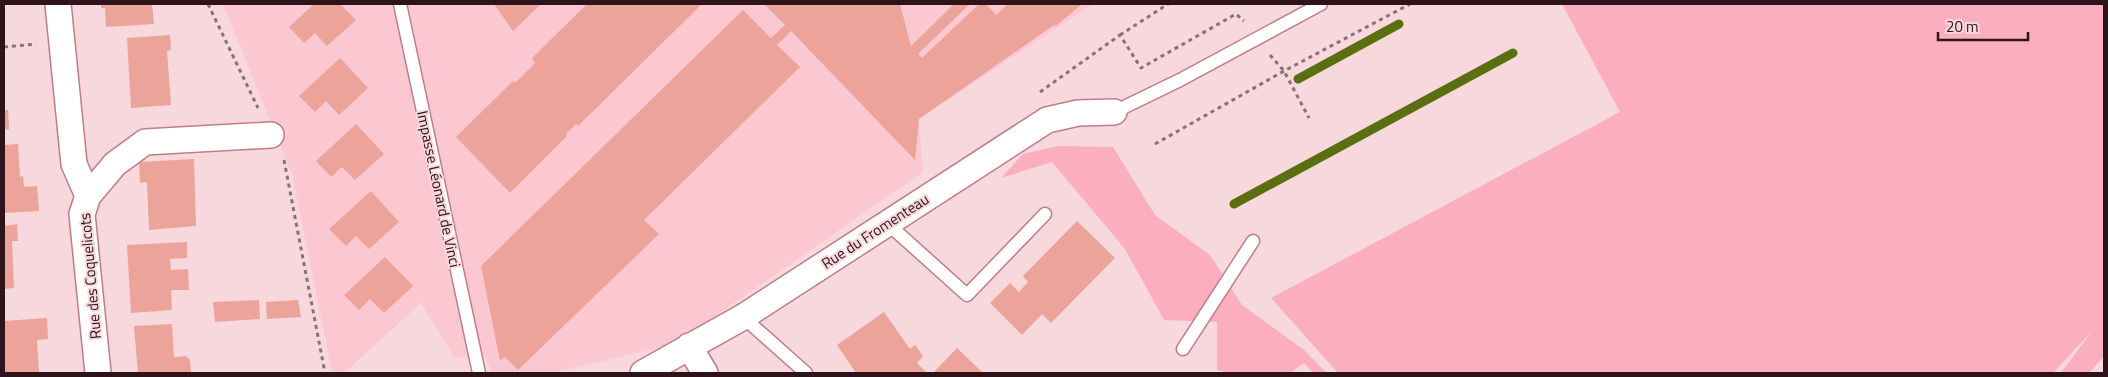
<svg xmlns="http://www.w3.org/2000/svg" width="2108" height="377" viewBox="0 0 2108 377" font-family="'Titillium Web',sans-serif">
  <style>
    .built { fill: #fbc8d1 }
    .green { fill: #fbaebd }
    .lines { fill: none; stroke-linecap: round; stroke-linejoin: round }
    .stream { stroke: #5a6f10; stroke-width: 9 }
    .building { fill: #eba39a }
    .lane-casing { stroke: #c17c89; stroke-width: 15 }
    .street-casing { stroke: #c17c89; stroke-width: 28 }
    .path { stroke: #8c7075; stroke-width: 3; stroke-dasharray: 4 4; stroke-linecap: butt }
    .lane { stroke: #fff; stroke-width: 12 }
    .street { stroke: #fff; stroke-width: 25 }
    .labels { text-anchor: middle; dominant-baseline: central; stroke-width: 4; stroke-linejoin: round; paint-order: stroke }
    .street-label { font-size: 15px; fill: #2e141a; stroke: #f7d8dd }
  </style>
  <rect width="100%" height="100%" fill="#f7d8dd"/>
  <path class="built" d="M223 4H1093L919 119 923 172 675 344 552 373H492L485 356 454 357 421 303 344 373H332L292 174Z"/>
  <path class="green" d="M1562 4H2104V356L2089 373H2061L2092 331 2053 373H1338L1271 298 1620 112Z
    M1058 146 1113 147 1155 215 1210 255 1242 305 1304 350 1327 373H1313L1304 363 1290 373H1231L1217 370V322L1164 320 1125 249 1052 162 1001 178 1023 154Z"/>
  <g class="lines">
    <path class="stream" d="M1298 79 1399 24
      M1234 204 1513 53"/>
  </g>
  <path class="building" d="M101 4H152L154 24 106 27 105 8H101Z
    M314 4H340L356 20 327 46 315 33 304 43 289 27Z
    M494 4H541L513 31Z
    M587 4H702L578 126 576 124 566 134 567 136 510 193 456 137 513 81 515 83 535 63 532 58Z
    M764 4H900L911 46 954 4H970L918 54 922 58 979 4H986L996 15 1008 4H1082L1056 26 1054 25 919 119 915 160 791 31 777 45 800 67 644 220 659 234 518 370 505 357 500 361 481 266 743 10 771 38 785 25Z
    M170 35 171 50 167 51 171 105 131 108 127 38Z
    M340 58 368 88 339 115 326 101 315 112 299 96Z
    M4 110H8L9 129 4 130Z
    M356 124 384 154 355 180 342 167 331 177 316 161Z
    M18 144 20 177 23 176 24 187 37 186 39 211 4 213V145Z
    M194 159 196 226 149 230 147 182 140 183 139 162Z
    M371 191 399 222 369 249 356 236 346 246 329 229Z
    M1077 221 1115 258 1051 323 1042 314 1022 335 990 303 1010 283 1019 292 1028 282 1023 276Z
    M17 224 18 241H12L14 288 4 289V226Z
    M187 242V258L170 259 171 270 188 269 189 290H171L172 310 131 313 127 245Z
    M385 257 413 286 384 313 370 299 359 310 344 295Z
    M259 300 260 319 215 322 213 302Z
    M298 300 301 317 267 319 266 302Z
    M884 312 910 349 915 345 923 356 917 363 927 373H856L837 345Z
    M47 318 48 339 37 340 39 373H4V321Z
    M172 324 174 357 186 356 190 360 191 373H138L134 326Z
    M957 348 983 373H933Z"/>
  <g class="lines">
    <g class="lane-casing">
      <path id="lane" d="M400 4 479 373
        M1114 112 1180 80 1321 4
        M888 224 967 295 1045 214
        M743 317 806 373
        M1183 349 1253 241"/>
    </g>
    <g class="street-casing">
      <path id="street" d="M58 4 74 164 88 196 82 214 98 373
        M88 196 115 164 145 142 271 135
        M689 346 705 373
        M643 373 743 317 1047 120 1078 113 1114 112"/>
    </g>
    <path class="path" d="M208 4 258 108
      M1120 35 1168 4
      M4 47 36 44
      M1270 55 1284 71 1309 118
      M1040 92 1120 35 1141 68 1236 14 1244 21
      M1155 144 1284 71 1410 4
      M284 160 325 373"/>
    <use href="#lane" class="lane"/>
    <use href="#street" class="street"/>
  </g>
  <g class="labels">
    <g class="street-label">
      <text transform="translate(439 189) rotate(78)">Impasse Léonard de Vinci</text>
      <text transform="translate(875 231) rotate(-33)">Rue du Fromenteau</text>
      <text transform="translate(90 276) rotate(-95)">Rue des Coquelicots</text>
    </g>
  </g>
  <rect width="2108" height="377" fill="none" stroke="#2e141a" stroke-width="10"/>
  <path d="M1938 32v8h90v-8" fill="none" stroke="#2e141a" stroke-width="2.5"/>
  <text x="1946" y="32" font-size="15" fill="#2e141a" stroke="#f7d8dd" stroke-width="4" paint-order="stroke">20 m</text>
</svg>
